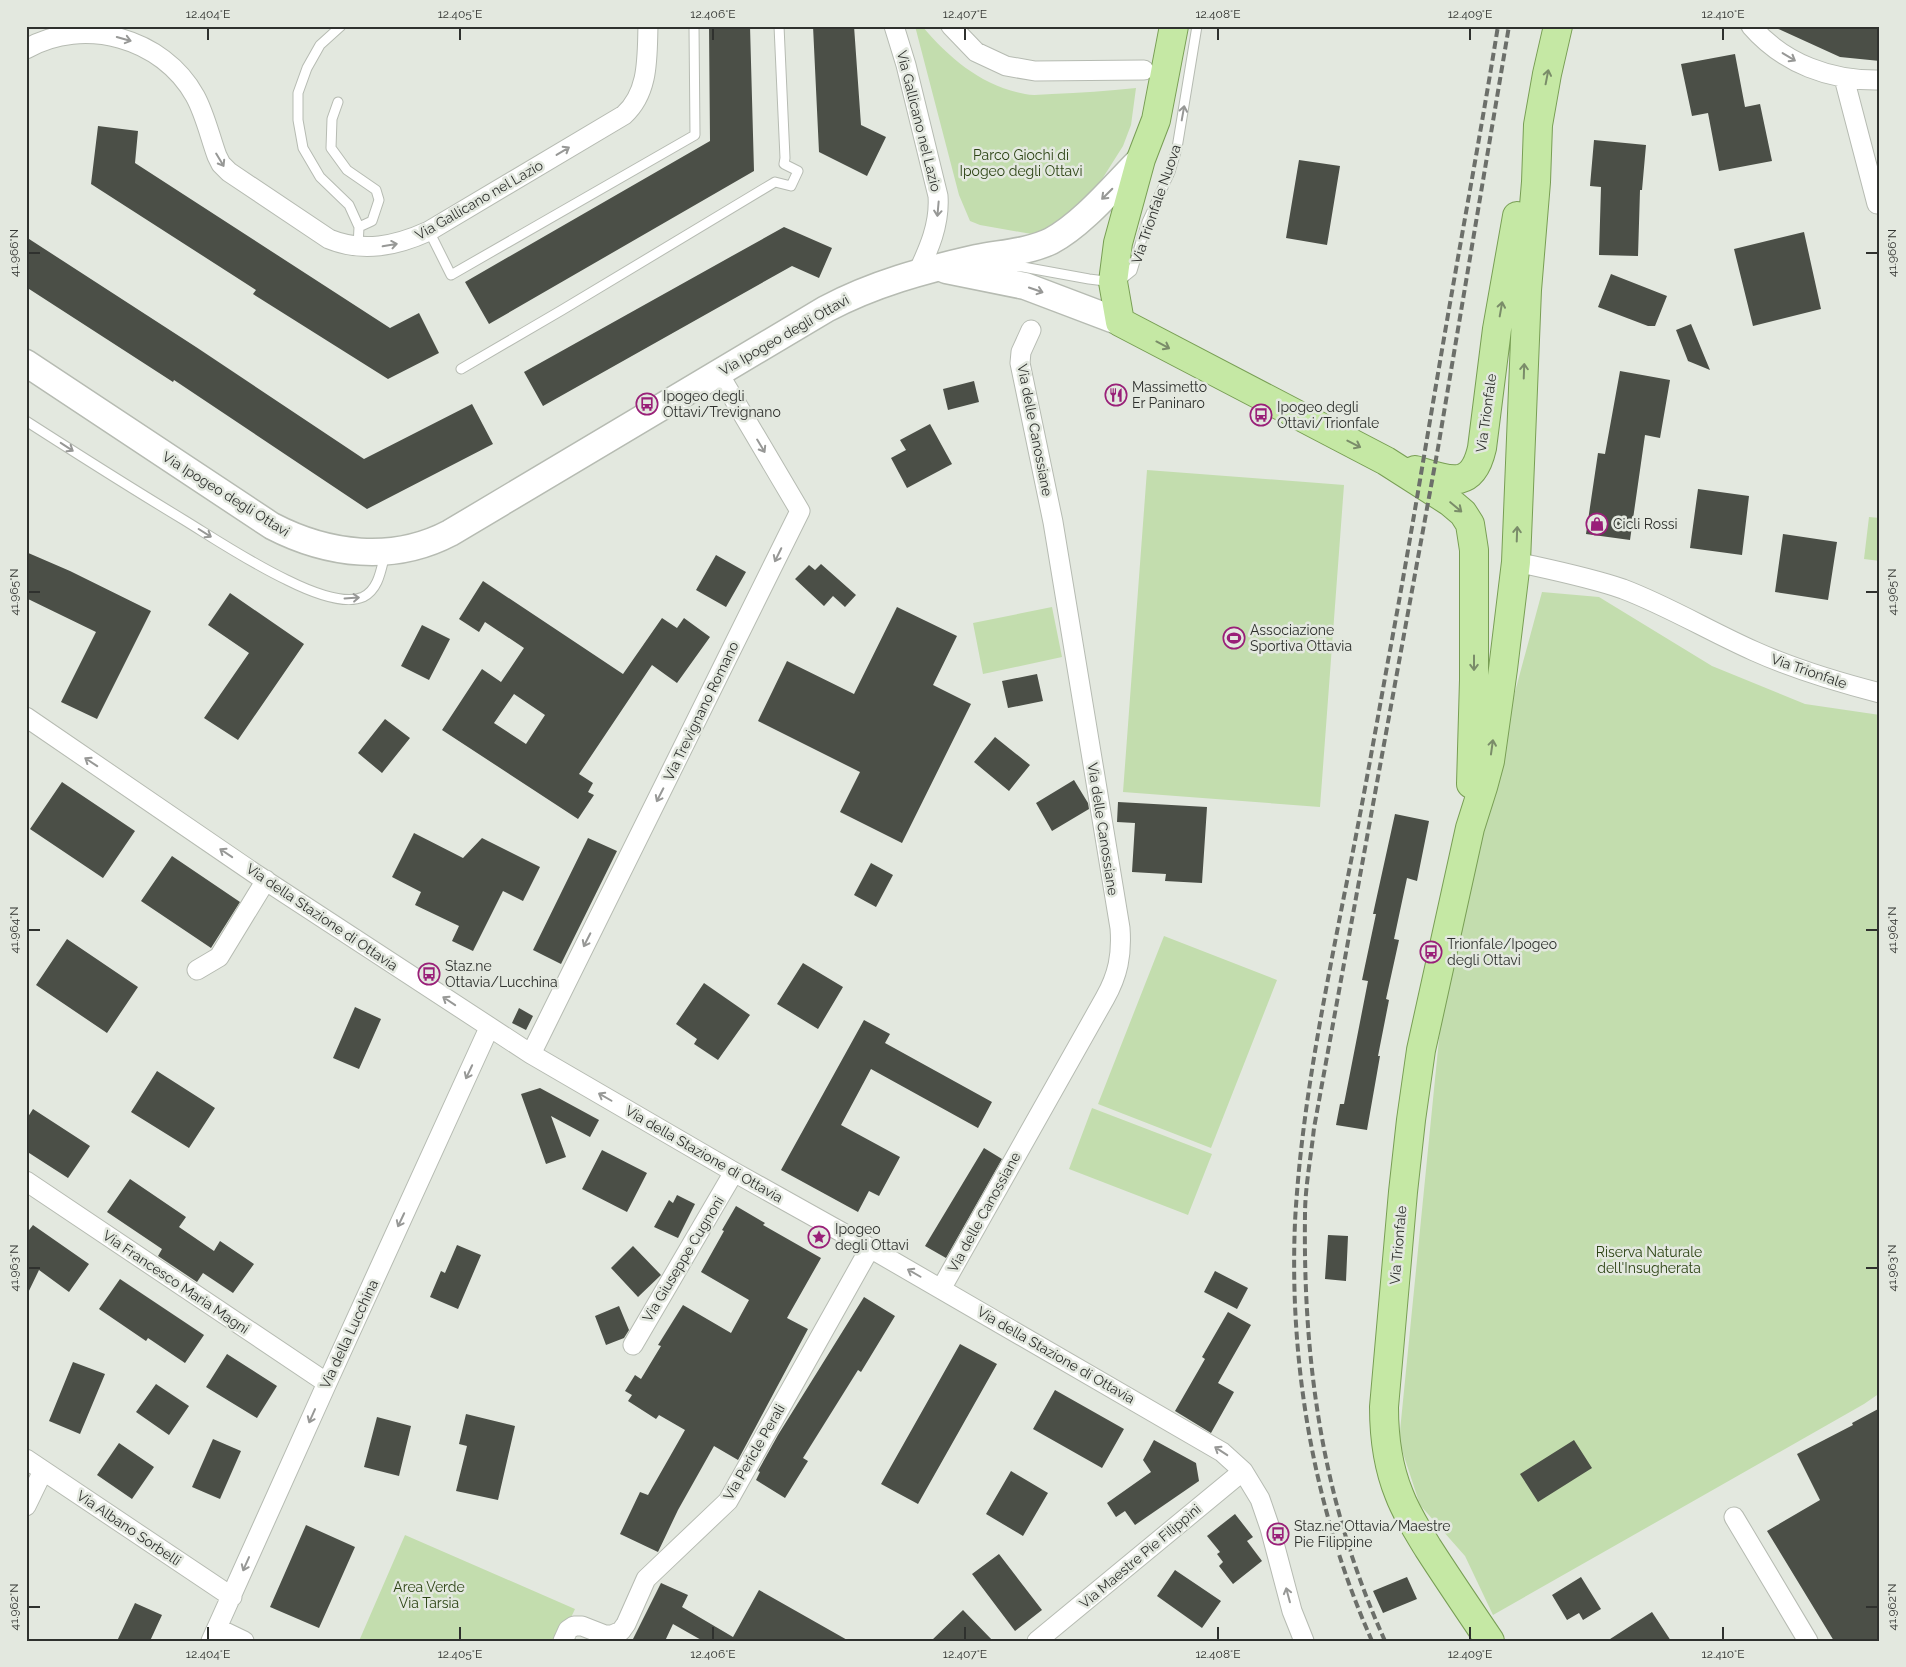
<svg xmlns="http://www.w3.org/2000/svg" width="1906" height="1667" viewBox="0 0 1906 1667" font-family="Raleway,sans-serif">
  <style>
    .green { fill: #c3ddae }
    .building { fill: #4b4f47; fill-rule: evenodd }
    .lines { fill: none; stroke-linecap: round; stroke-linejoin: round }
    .lane-casing { stroke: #b6bbb2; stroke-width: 11 }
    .street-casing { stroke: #b6bbb2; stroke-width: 21 }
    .secondary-casing { stroke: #b6bbb2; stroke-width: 29 }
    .primary-casing { stroke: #789e54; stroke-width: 30 }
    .lane { stroke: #fff; stroke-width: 9 }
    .street { stroke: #fff; stroke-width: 19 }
    .secondary { stroke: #fff; stroke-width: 26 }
    .primary { stroke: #c5e8a4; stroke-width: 28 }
    .rail { stroke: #6c6f6a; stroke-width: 4; stroke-dasharray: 8 4; stroke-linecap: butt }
    .oneway { stroke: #979896 }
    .oneway2 { stroke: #7a8c69 }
    .ticks { fill: none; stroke: #2f312e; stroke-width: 2 }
    .labels { text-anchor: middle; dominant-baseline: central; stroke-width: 5; stroke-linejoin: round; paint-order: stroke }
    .street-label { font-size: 14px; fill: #2f312e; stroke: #e3e8df }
    .park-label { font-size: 14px; fill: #2c4314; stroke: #e3e8df }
    .poi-label { font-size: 14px; fill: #2f312e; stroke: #e3e8df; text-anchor: start }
    .neatline { fill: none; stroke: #2f312e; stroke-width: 2 }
    .ticks-label { font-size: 12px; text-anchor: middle; fill: #2f312e }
  </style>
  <rect width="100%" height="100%" fill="#e3e8df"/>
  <path class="green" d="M915 26H922C950 59 982 86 1025 94 1034 96 1044 94 1052 94 1080 93 1108 91 1136 88L1131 125 1123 146 1099 184 1059 227 1037 235 980 225 970 221 959 195Z
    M1147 470 1344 485 1320 807 1123 792Z
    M1869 517 1880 518V561L1864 559Z
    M1542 592 1599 597 1712 666 1805 704 1880 715V1393L1864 1404 1493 1615 1465 1556 1420 1505 1399 1441 1441 1019 1503 736Z
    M1052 607 1062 657 983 674 973 623Z
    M1164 936 1277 980 1211 1148 1098 1104Z
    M1092 1108 1212 1154 1188 1215 1069 1169Z
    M405 1535 575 1609 560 1641H359Z"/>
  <path class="building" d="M709 26H750L754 171 489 324 465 282 710 141Z
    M813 26H854L861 125 886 137 867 176 819 152Z
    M1772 26H1880V61L1840 57Z
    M1735 54 1745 107 1760 104 1772 161 1719 171 1708 113 1692 116 1681 64Z
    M98 126 138 131 135 163 390 328 419 313 439 353 388 379 253 294 256 290 91 184Z
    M1594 140 1646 145 1642 190H1640L1638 256 1599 255 1601 187 1590 186Z
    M1299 160 1340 166 1327 245 1286 238Z
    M784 227 832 248 819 278 792 266 543 406 524 372Z
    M1804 232 1821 309 1753 326 1734 249Z
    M26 237 196 347 364 459 472 404 493 444 367 509 174 380 173 382 26 287Z
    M1611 274 1667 296 1655 326H1648L1598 307Z
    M1691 324 1710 370 1688 361 1676 330Z
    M1620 371 1670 380 1660 438 1645 435 1630 540 1586 534 1598 453 1605 454Z
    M974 381 979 402 948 410 943 389Z
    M930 424 952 464 907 488 891 458 906 450 900 440Z
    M1698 489 1749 496 1742 555 1690 548Z
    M1783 534 1837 542 1828 600 1775 592Z
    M26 552 70 571 151 611 97 719 61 702 96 632 26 598Z
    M716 555 746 572 726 607 696 590Z
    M821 564 856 595 845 607 833 596 824 606 795 579 809 565 815 570Z
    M483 581 623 674 662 618 677 628 684 618 710 637 677 683 652 665 579 774 593 783 588 792 594 795 578 819 442 730 482 669 501 682 524 648 485 622 479 632 459 619ZM514 694 545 715 526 744 494 723Z
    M230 593 304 644 238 740 204 718 249 653 208 625Z
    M897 607 957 636 933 685 971 704 902 843 840 812 860 772 758 721 787 661 854 694Z
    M422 625 450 639 429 680 401 666Z
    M1037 674 1043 701 1008 708 1002 681Z
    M385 719 410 738 382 773 358 753Z
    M995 737 1030 765 1009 791 974 762Z
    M1074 780 1088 803 1089 809 1052 831 1036 803Z
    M62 782 135 831 103 878 30 829Z
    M1118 802 1207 807 1202 883 1165 881 1166 874 1132 872 1135 823 1117 822Z
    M1395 814 1429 821 1417 881 1407 878 1394 939 1399 940 1386 999 1389 1000 1378 1056H1380L1367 1130 1336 1125 1340 1104H1344L1368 981 1362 980 1376 914H1373Z
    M414 833 463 858 482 838 540 867 523 901 503 891 473 951 452 941 459 926 415 905 421 892 392 877Z
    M588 838 617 851 561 964 533 950Z
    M172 856 240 902 211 948 141 901Z
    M871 863 893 875 876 907 854 895Z
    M67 939 138 987 107 1033 36 985Z
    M803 963 843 987 818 1029 777 1004Z
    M704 983 750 1015 718 1060 694 1044 697 1039 676 1024Z
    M355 1007 381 1019 359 1069 333 1058Z
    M519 1008 533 1016 526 1030 512 1023Z
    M864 1020 890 1034 885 1043 992 1102 978 1128 871 1069 841 1125 900 1157 879 1196 869 1191 858 1212 781 1170Z
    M157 1071 215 1108 189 1148 131 1112Z
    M540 1088 599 1120 590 1137 551 1116 566 1157 546 1164 521 1094Z
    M33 1109 90 1146 68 1178 26 1151V1120Z
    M984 1148 1002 1159 946 1258 925 1246Z
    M602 1150 647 1173 627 1212 582 1189Z
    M130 1179 186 1217 179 1227 214 1251 220 1241 254 1264 233 1293 203 1273 197 1282 158 1256 162 1249 107 1212Z
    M677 1195 695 1204 678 1238 654 1227 669 1200 673 1203Z
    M736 1206 765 1223 763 1225 821 1258 787 1318 808 1329 738 1460 714 1446 678 1510 658 1552 620 1534 640 1492 648 1495 685 1430 659 1415 656 1419 628 1401 632 1395 625 1391 635 1375 641 1379 661 1346 658 1345 683 1305 731 1333 749 1300 701 1272 724 1231 722 1230Z
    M33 1225 89 1264 69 1292 39 1270 26 1297V1234Z
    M1328 1235 1348 1236 1346 1281 1325 1279Z
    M457 1245 481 1255 458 1309 430 1297 441 1271 445 1273Z
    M633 1246 661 1275 638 1297 611 1268Z
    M1215 1271 1248 1288 1237 1309 1204 1292Z
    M120 1279 204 1335 185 1363 148 1338 146 1341 99 1309Z
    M864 1297 895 1316 861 1372 858 1370 803 1458 808 1461 785 1498 756 1480 760 1472 758 1471 778 1435Z
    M619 1306 629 1330 624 1338 606 1345 595 1316Z
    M1228 1312 1251 1325 1218 1383 1234 1392 1211 1433 1175 1411 1205 1359 1202 1357Z
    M960 1344 997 1364 918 1504 881 1484Z
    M227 1354 277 1386 257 1418 206 1387Z
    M73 1362 105 1374 80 1434 49 1421Z
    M156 1384 189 1406 169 1435 136 1412Z
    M1055 1390 1124 1429 1102 1468 1033 1429Z
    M1880 1408V1641H1834L1767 1531 1820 1500 1797 1454 1853 1425 1852 1423Z
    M466 1414 515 1426 498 1500 456 1491 467 1446 459 1444Z
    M377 1417 411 1426 399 1476 364 1467Z
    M213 1439 241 1451 220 1499 192 1487Z
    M1154 1440 1196 1463 1199 1481 1135 1525 1125 1511 1116 1517 1107 1503 1151 1472 1143 1460Z
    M1574 1440 1592 1468 1538 1502 1520 1474Z
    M119 1443 154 1467 132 1499 97 1475Z
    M1011 1471 1048 1493 1023 1536 986 1514Z
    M1235 1514 1253 1537 1247 1541 1262 1561 1233 1584 1219 1566 1223 1562 1217 1554 1220 1552 1207 1536Z
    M306 1525 355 1547 319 1628 270 1607Z
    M999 1554 1042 1610 1015 1631 972 1574Z
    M1175 1570 1221 1601 1202 1628 1157 1596Z
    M1407 1577 1417 1599 1383 1613 1373 1591Z
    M1581 1577 1601 1609 1583 1620 1579 1613 1567 1620 1552 1595Z
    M661 1583 688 1595 682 1607 733 1637 759 1590 849 1641H703L673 1624 665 1641H632Z
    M135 1603 162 1615 150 1641H117Z
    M963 1610 993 1641H931Z
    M1652 1612 1671 1641H1607Z"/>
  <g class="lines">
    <g class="lane-casing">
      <path id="lane" d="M341 26 320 45 307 68 298 93V120L303 148 320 177 349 205 359 227 358 247
        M338 102 332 119 331 148 347 170 376 190 379 200 372 221 359 227
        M429 231 451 275 695 135 694 26
        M995 266 1023 267 1089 279 1113 282 1122 279 1132 271 1147 222 1170 172 1177 148 1197 26
        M461 369 562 310 775 182 791 186 798 171 784 164 785 158 779 26
        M26 421C79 455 131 488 184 520 218 541 251 563 287 580 305 589 343 606 363 597 379 589 381 569 385 554"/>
    </g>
    <g class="street-casing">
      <path id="street" d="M894 26 906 65 938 196C940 224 929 249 917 274
        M951 26 976 52 1006 66 1035 71 1144 70
        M1751 26C1784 64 1831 81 1880 80
        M26 49C84 16 163 38 195 96 205 114 210 137 217 156L221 164 229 172 329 239C363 253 396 246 429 231L624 115C649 92 647 58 648 26
        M1844 78 1877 204
        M1516 562C1552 570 1588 577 1623 589 1668 606 1709 631 1754 651 1794 669 1837 682 1880 693
        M26 717 254 873 531 1054 734 1172 870 1248 1222 1452 1243 1471 1260 1499 1270 1528 1292 1611 1304 1641
        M197 970 219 957 266 880
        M531 1054 800 511 719 374
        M26 1181 327 1383
        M941 1289 1105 998C1118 975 1122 955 1120 928L1053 522 1020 363 1021 352 1031 330
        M633 1345 734 1172
        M26 1459 232 1597
        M26 1506 43 1471
        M1734 1517 1808 1641
        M217 1628 244 1641
        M211 1641 327 1383 489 1028
        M563 1641 568 1630 574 1626H582L605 1635H612L621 1631 626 1624 646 1579 728 1501 870 1248
        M1037 1641 1243 1471"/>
    </g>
    <g class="secondary-casing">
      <path id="secondary" d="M946 270 1025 286 1120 322
        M26 363 272 526C328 555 393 563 450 533L826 309C873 284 924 270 977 258 1002 253 1028 252 1051 241 1083 224 1115 185 1141 159"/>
    </g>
    <g class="primary-casing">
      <path id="primary" d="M1174 26 1156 120 1141 159 1118 243 1113 282 1120 322 1386 461 1450 502 1463 513 1470 524 1474 550V680L1471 784
        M1415 470C1448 480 1472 492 1482 448L1497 329 1517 216
        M1490 1641C1469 1610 1448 1579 1428 1548 1417 1530 1406 1513 1399 1494 1388 1467 1384 1436 1384 1407L1403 1192 1411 1120 1421 1050 1470 828 1483 787 1490 761 1503 669 1516 562 1527 290 1536 182 1538 125 1547 74 1558 26"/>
    </g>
    <use href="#lane" class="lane"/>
    <use href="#street" class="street"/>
    <use href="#secondary" class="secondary"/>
    <use href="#primary" class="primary"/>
    <path class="rail" d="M1372 1641C1314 1510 1289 1365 1295 1222 1301 1112 1323 1004 1344 896 1360 818 1374 739 1388 661 1408 555 1425 449 1443 344 1461 238 1481 132 1498 26
      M1385 1641C1323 1504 1303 1364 1305 1215 1305 1187 1311 1157 1314 1128L1438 448 1509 26"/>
  </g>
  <defs><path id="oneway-shaft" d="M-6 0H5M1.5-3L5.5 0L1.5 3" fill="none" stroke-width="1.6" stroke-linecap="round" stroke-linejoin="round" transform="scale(1.25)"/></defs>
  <g class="oneway">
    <use href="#oneway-shaft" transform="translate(124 39) rotate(16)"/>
    <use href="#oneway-shaft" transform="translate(1789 57) rotate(31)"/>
    <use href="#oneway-shaft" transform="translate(1183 113) rotate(-80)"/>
    <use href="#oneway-shaft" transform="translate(563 151) rotate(-31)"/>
    <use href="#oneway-shaft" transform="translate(220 160) rotate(59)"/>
    <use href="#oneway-shaft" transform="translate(1107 194) rotate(135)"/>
    <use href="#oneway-shaft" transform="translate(938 209) rotate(95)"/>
    <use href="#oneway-shaft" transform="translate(390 245) rotate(-10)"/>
    <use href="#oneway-shaft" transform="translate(1036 290) rotate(19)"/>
    <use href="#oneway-shaft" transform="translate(761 446) rotate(59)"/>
    <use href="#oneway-shaft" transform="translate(67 447) rotate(33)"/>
    <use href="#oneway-shaft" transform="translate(205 533) rotate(32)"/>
    <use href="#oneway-shaft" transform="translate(778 555) rotate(116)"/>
    <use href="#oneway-shaft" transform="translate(352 598) rotate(-4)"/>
    <use href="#oneway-shaft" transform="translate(91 762) rotate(-146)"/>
    <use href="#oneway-shaft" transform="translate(660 795) rotate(117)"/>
    <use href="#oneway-shaft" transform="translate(226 853) rotate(-146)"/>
    <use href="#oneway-shaft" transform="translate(587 940) rotate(117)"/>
    <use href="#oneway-shaft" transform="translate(449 1001) rotate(-146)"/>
    <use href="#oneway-shaft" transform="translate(469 1072) rotate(115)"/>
    <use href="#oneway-shaft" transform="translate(605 1097) rotate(-150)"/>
    <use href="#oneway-shaft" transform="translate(401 1220) rotate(115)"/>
    <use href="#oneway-shaft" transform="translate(914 1273) rotate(-150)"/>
    <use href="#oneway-shaft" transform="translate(312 1416) rotate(114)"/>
    <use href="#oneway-shaft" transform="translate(1221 1451) rotate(-147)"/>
    <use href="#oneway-shaft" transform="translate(246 1564) rotate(114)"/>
    <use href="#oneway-shaft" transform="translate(1288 1595) rotate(-105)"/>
  </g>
  <g class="oneway2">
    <use href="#oneway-shaft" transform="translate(1547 77) rotate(-79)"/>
    <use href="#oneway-shaft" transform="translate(1501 309) rotate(-80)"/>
    <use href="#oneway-shaft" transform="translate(1163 345) rotate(28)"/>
    <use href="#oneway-shaft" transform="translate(1524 371) rotate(-88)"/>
    <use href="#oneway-shaft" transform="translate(1354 444) rotate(27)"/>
    <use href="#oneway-shaft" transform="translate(1456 507) rotate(40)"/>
    <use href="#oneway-shaft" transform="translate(1517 534) rotate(-88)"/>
    <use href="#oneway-shaft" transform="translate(1474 663) rotate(90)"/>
    <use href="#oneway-shaft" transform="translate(1492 747) rotate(-82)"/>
  </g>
  <path class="ticks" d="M208 28V40M460 28V40M713 28V40M965 28V40M1218 28V40M1470 28V40M1723 28V40M28 253H40M1866 253H1878M28 592H40M1866 592H1878M28 930H40M1866 930H1878M28 1268H40M1866 1268H1878M28 1607H40M1866 1607H1878M208 1627V1640M460 1627V1640M713 1627V1640M965 1627V1640M1218 1627V1640M1470 1627V1640M1723 1627V1640"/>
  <defs>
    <g id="restaurant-ring" transform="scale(1.125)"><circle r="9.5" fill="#e3e8df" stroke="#991f78" stroke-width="1.5"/><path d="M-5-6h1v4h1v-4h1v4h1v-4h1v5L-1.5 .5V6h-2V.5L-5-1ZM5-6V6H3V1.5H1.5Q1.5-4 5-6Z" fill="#991f78"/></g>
    <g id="bus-ring" transform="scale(1.125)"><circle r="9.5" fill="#e3e8df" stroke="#991f78" stroke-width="1.5"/><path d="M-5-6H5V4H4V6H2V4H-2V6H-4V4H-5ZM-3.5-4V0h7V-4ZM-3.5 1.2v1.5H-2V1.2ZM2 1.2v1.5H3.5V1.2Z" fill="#991f78"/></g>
    <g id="shop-ring" transform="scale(1.125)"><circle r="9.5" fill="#e3e8df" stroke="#991f78" stroke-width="1.5"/><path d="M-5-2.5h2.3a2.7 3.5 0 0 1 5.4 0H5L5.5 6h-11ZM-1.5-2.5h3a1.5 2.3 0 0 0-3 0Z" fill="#991f78"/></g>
    <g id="stadium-ring" transform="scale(1.125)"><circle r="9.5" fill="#e3e8df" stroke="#991f78" stroke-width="1.5"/><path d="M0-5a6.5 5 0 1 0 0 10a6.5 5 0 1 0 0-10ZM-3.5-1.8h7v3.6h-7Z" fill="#991f78"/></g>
    <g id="sight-ring" transform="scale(1.125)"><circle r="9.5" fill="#e3e8df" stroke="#991f78" stroke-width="1.5"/><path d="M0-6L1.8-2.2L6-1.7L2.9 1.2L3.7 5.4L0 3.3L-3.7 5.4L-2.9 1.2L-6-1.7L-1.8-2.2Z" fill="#991f78"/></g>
  </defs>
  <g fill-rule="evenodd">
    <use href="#restaurant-ring" x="1116" y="395"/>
    <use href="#bus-ring" x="647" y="404"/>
    <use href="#bus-ring" x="1261" y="415"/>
    <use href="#shop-ring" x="1597" y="524"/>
    <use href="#stadium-ring" x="1234" y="638"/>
    <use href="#bus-ring" x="1431" y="952"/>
    <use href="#bus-ring" x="429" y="974"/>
    <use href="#sight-ring" x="819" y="1237"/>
    <use href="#bus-ring" x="1278" y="1534"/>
  </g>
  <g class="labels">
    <g class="street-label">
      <text transform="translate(919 121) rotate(76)">Via Gallicano nel Lazio</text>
      <text transform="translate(479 200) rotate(-30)">Via Gallicano nel Lazio</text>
      <text transform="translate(1156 204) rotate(-71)">Via Trionfale Nuova</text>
      <text transform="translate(784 335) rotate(-30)">Via Ipogeo degli Ottavi</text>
      <text transform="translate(1486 413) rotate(-82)">Via Trionfale</text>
      <text transform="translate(1035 430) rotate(79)">Via delle Canossiane</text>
      <text transform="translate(226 494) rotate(32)">Via Ipogeo degli Ottavi</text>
      <text transform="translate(1809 671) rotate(19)">Via Trionfale</text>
      <text transform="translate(701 711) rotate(-64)">Via Trevignano Romano</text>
      <text transform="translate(1103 829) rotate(81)">Via delle Canossiane</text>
      <text transform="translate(322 917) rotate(34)">Via della Stazione di Ottavia</text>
      <text transform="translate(704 1154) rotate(30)">Via della Stazione di Ottavia</text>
      <text transform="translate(984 1212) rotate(-61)">Via delle Canossiane</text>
      <text transform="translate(1398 1245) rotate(-85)">Via Trionfale</text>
      <text transform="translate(683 1259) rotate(-59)">Via Giuseppe Cugnoni</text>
      <text transform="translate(176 1282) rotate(34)">Via Francesco Maria Magni</text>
      <text transform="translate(349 1334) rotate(-65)">Via della Lucchina</text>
      <text transform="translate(1056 1355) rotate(30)">Via della Stazione di Ottavia</text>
      <text transform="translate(754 1452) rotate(-60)">Via Pericle Perali</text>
      <text transform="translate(129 1528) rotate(34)">Via Albano Sorbelli</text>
      <text transform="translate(1140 1556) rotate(-40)">Via Maestre Pie Filippini</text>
    </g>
    <g class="park-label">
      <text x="1021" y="155">Parco Giochi di<tspan x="1021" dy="16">Ipogeo degli Ottavi</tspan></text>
      <text x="1649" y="1252">Riserva Naturale<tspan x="1649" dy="16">dell'Insugherata</tspan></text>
      <text x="429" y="1587">Area Verde<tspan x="429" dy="16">Via Tarsia</tspan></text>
    </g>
    <g class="poi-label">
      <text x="1132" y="387">Massimetto<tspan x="1132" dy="16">Er Paninaro</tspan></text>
      <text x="663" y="396">Ipogeo degli<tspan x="663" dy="16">Ottavi/Trevignano</tspan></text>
      <text x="1277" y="407">Ipogeo degli<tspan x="1277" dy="16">Ottavi/Trionfale</tspan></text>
      <text x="1613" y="524">Cicli Rossi</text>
      <text x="1250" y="630">Associazione<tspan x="1250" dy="16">Sportiva Ottavia</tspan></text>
      <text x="1447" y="944">Trionfale/Ipogeo<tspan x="1447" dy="16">degli Ottavi</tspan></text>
      <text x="445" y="966">Staz.ne<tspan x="445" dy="16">Ottavia/Lucchina</tspan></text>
      <text x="835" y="1229">Ipogeo<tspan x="835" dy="16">degli Ottavi</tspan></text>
      <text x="1294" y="1526">Staz.ne Ottavia/Maestre<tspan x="1294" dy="16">Pie Filippine</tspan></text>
    </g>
  </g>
  <rect width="1906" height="1667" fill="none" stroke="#e3e8df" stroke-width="55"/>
  <rect x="28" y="28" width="1850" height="1612" class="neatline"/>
  <g class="ticks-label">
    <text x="208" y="18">12.404°E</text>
    <text x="460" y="18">12.405°E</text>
    <text x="713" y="18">12.406°E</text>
    <text x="965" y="18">12.407°E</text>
    <text x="1218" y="18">12.408°E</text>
    <text x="1470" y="18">12.409°E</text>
    <text x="1723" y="18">12.410°E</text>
    <text transform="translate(14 253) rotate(-90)" y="4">41.966°N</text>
    <text transform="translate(1892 253) rotate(-90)" y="4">41.966°N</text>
    <text transform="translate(14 592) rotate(-90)" y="4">41.965°N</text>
    <text transform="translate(1892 592) rotate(-90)" y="4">41.965°N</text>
    <text transform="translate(14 930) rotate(-90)" y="4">41.964°N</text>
    <text transform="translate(1892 930) rotate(-90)" y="4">41.964°N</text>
    <text transform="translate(14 1268) rotate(-90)" y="4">41.963°N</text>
    <text transform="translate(1892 1268) rotate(-90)" y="4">41.963°N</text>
    <text transform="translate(14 1607) rotate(-90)" y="4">41.962°N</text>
    <text transform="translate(1892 1607) rotate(-90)" y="4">41.962°N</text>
    <text x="208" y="1658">12.404°E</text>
    <text x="460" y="1658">12.405°E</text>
    <text x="713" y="1658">12.406°E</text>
    <text x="965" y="1658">12.407°E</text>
    <text x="1218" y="1658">12.408°E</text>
    <text x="1470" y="1658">12.409°E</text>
    <text x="1723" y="1658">12.410°E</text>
  </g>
</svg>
